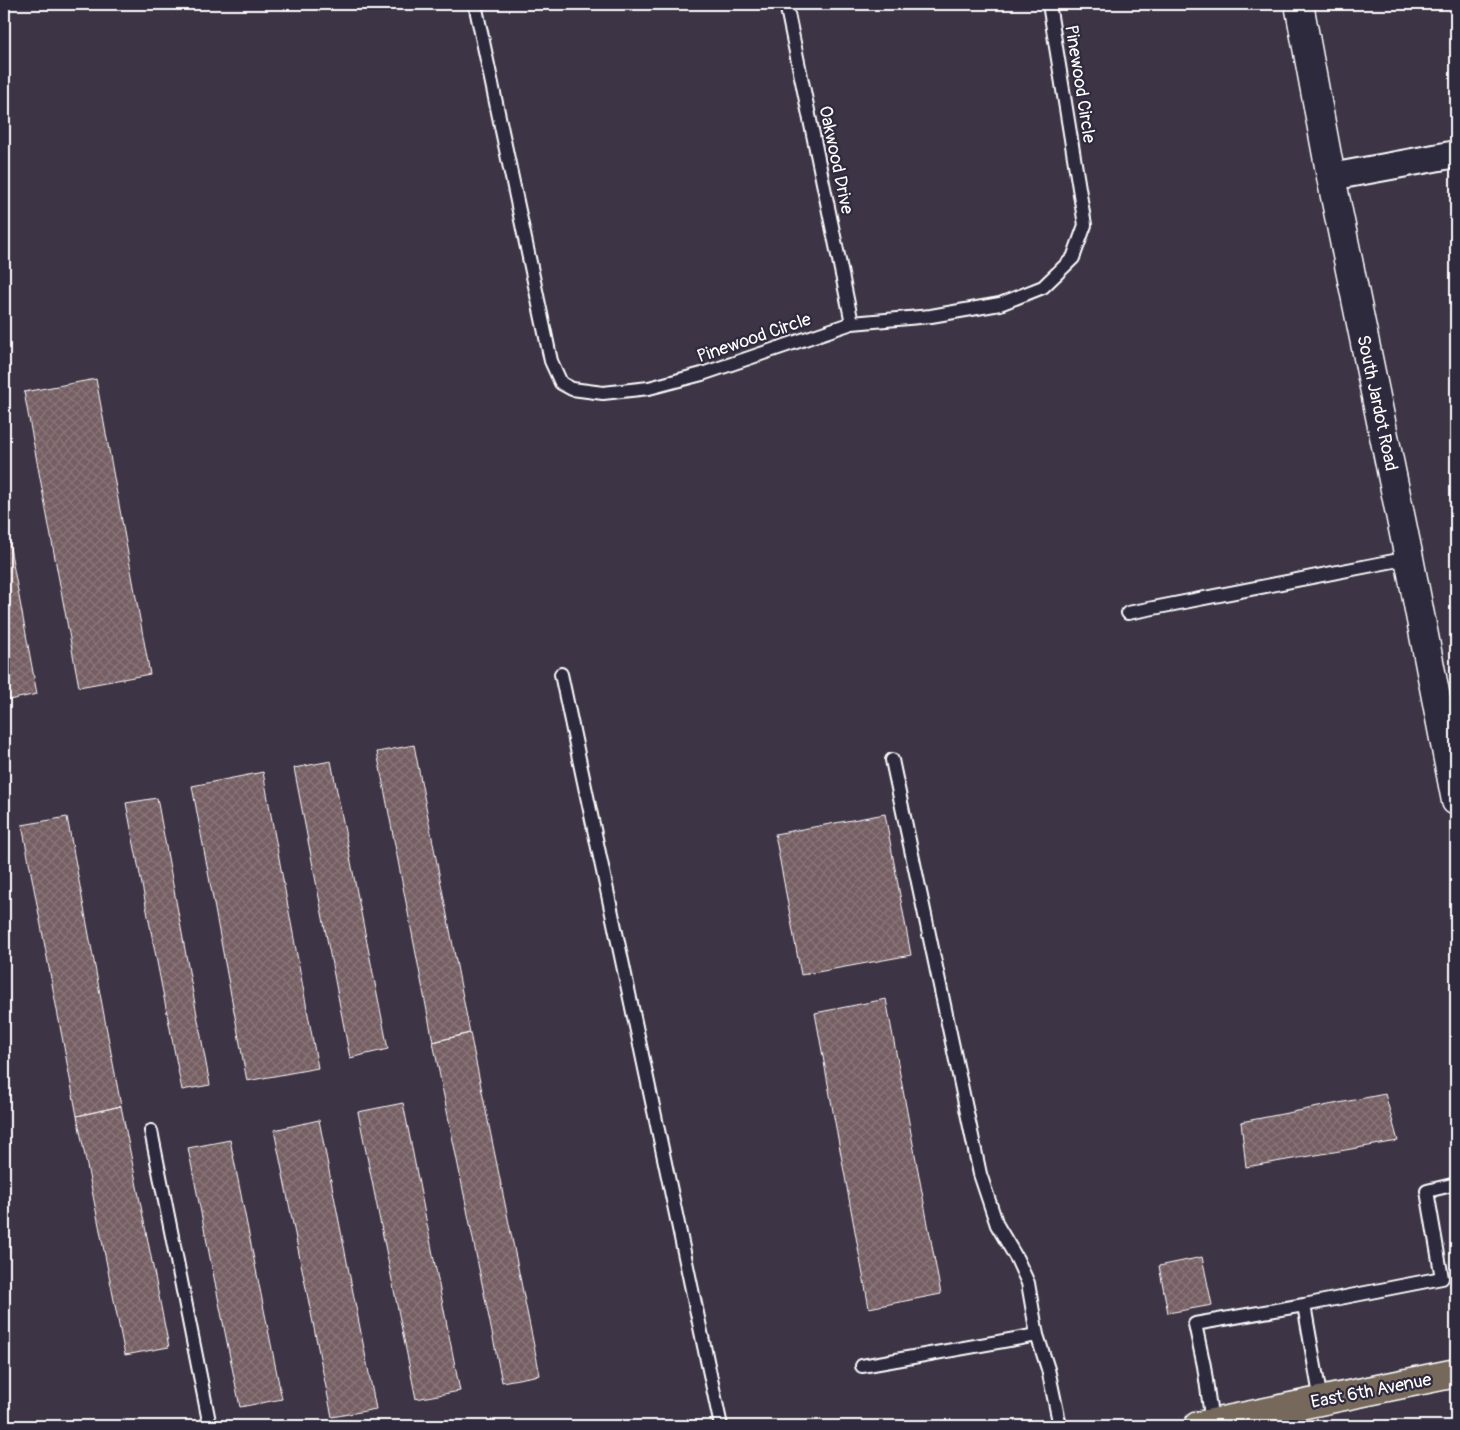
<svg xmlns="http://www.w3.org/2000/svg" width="1460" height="1430" viewBox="0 0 1460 1430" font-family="Pangolin,sans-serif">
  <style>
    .building { fill: url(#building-cross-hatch); stroke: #fff }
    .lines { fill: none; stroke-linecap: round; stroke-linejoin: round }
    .lane-casing { stroke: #fff; stroke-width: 16 }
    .street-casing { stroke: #fff; stroke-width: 30 }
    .secondary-casing { stroke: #fff; stroke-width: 31 }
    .primary-casing { stroke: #fff; stroke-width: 31 }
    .lane { stroke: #2f2a3d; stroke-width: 12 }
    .street { stroke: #2f2a3d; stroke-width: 26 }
    .secondary { stroke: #2f2a3d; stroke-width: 28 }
    .primary { stroke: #76695c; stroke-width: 28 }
    .labels { text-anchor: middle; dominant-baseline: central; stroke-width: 4.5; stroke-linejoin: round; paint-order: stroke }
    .street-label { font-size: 18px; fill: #fff; stroke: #2f2a3d }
  </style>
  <defs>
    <pattern id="building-cross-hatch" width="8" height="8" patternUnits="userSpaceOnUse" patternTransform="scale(1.25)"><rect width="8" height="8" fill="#755e63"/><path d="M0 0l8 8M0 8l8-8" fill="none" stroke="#8a767a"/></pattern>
  </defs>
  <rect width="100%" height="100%" fill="#3d3445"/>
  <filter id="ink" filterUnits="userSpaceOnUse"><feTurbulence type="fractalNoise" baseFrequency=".02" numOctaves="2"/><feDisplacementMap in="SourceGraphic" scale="10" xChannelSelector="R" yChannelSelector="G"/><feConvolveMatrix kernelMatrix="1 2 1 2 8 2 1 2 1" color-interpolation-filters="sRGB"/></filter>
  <g filter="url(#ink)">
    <path class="building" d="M96 379 150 674 79 687 24 392Z
      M4 515 37 694 9 700 4 675Z
      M414 745 470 1033 433 1042 377 752Z
      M331 761 388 1049 350 1058 294 768Z
      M263 772 318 1068 247 1081 192 786Z
      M157 798 210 1085 182 1090 126 803Z
      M885 814 911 955 801 975 775 834Z
      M67 817 121 1106 77 1116 22 825Z
      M886 999 941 1294 869 1308 815 1013Z
      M470 1033 540 1375 502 1382 433 1042Z
      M1385 1094 1398 1141 1246 1167 1241 1122Z
      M403 1103 460 1391 416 1399 358 1112Z
      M121 1106 169 1347 125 1355 77 1116Z
      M319 1120 376 1409 332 1417 274 1130Z
      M230 1140 282 1399 240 1407 188 1148Z
      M1202 1257 1212 1305 1168 1313 1159 1266Z"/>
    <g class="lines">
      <g class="lane-casing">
        <path id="lane" d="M475 4 551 361 561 383 572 389 603 393 649 388 702 374 852 323 931 316 1000 304 1043 287 1073 258 1085 225 1049 4
          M786 4 852 323
          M1128 613 1409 558
          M561 674 721 1426
          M892 760 980 1174 997 1225 1017 1259 1028 1283 1037 1335 1048 1369 1060 1426
          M151 1131 210 1426
          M862 1366 1037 1335
          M1321 1401 1304 1305 1442 1278 1427 1191 1456 1184
          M1212 1423 1204 1366 1195 1324 1304 1305"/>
      </g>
      <g class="street-casing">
        <path id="street" d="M1331 177 1456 154"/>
      </g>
      <g class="secondary-casing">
        <path id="secondary" d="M1299 4 1331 177 1409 558 1456 801"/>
      </g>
      <g class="primary-casing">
        <path id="primary" d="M1198 1426 1456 1373"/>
      </g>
      <use href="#lane" class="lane"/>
      <use href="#street" class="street"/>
      <use href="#secondary" class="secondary"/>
      <use href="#primary" class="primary"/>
    </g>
  </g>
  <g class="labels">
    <g class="street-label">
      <text transform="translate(1080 84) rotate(81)">Pinewood Circle</text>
      <text transform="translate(836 160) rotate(78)">Oakwood Drive</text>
      <text transform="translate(754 338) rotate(-19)">Pinewood Circle</text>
      <text transform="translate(1377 403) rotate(78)">South Jardot Road</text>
      <text transform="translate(1371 1391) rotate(-11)">East 6th Avenue</text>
    </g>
  </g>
  <rect width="1460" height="1430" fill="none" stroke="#2f2a3d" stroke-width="20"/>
  <rect x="10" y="10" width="1440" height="1410" fill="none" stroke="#fff" stroke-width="2" filter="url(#ink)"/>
</svg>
